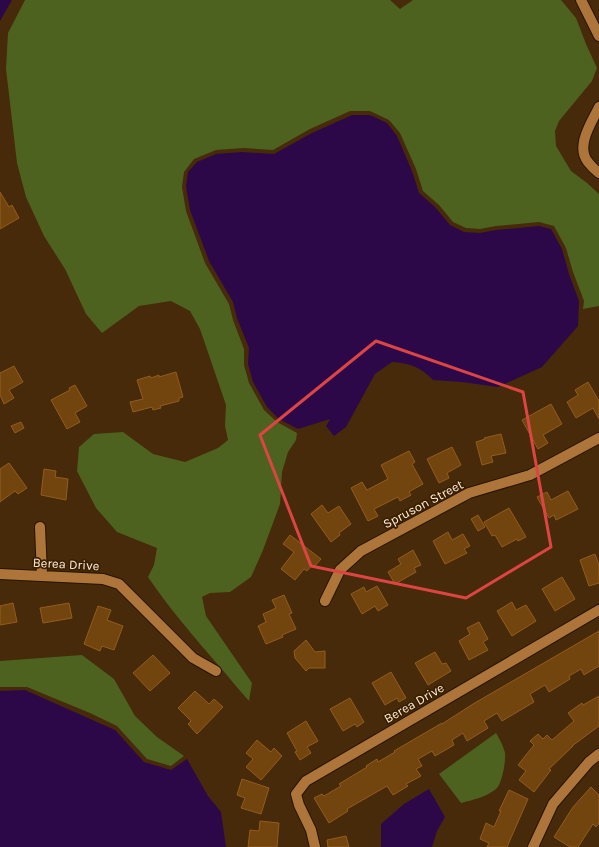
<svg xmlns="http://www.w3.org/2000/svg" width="599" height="847" viewBox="0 0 599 847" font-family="Karla,sans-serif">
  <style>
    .green { fill: #4d621f }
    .water { fill: #2d0849 }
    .building { fill: #72450f; stroke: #935c1f }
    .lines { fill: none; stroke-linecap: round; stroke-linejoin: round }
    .minor-casing { stroke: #261403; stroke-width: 12 }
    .minor { stroke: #ae753b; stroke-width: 10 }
    .marked { fill: none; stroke: #dc4543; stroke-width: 3; stroke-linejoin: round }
    .labels { text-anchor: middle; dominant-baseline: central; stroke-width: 3.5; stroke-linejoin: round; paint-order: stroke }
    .street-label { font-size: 13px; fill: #feebd9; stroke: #3b2000 }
  </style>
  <rect width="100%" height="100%" fill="#462a09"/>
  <path class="green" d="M25 0H390L400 9 413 0H561L576 18 586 44 597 68 592 81 559 121 555 131 556 146 571 171 587 183 599 194V306L583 309 584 301 573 272 566 248 554 226 539 222 496 226 480 229 466 228 453 222 439 205 423 191 416 169 400 133 389 120 370 111H350L310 129 273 150 243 148 216 150 194 159 184 172 182 187 186 211 205 263 229 304 233 320 244 349V365L249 383 264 410 277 422 297 433 296 440 288 452 282 472 280 504 263 550 251 577 230 592 210 593 202 597 206 616 252 683 249 701C238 689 229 677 219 666 194 637 169 608 148 577L154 565 157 548 117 532 96 508 77 471 79 447 94 434 123 432 153 454 185 462 218 448 228 440 225 426 226 405 200 329 190 311 171 301 139 306 102 333 86 314 65 269 44 236 26 197 17 163 6 69 8 33Z
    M82 655 114 679 135 716 157 737 184 756 171 766 147 759 117 726 90 713 27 687H0V661Z
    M496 733C500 740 503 745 505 753 506 761 502 784 496 789 486 797 473 800 461 803L439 774Z"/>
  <path class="water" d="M0 0H12L0 21Z
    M352 115H370L387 123 397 136 412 171 419 193 435 207 450 225 464 232 480 233 496 230 539 226 551 229 562 249 569 274 579 301 578 326 542 367 498 387 462 382 433 380C420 367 410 363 392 362L375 374 346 427 334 436 326 426 330 419 298 429 279 419 267 407 253 382 248 364 249 348 237 318 233 302 209 261 190 210 186 186 188 172 197 162 216 154 242 152 274 154 312 133Z
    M25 690 115 730 144 762 171 770 187 759 208 796 221 812 226 847H0V691Z
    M429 789 445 817 437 831 432 847H381V824L404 804Z"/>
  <path class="building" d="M0 192 9 207 12 205 19 218 0 229Z
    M14 366 23 382 9 390 14 398 4 404 0 395V373Z
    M176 372 183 397 179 398V401L160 406 161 408 153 410 152 407 133 412 130 402 143 399 137 380 150 376 151 378 159 375V377Z
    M588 382 599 401V419L593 408 576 418 567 402 578 395 575 390Z
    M75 385 87 406 75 413 80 422 67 429 51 400 70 390 69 388Z
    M551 404 562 424 543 435 548 443 538 449 522 420Z
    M21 422 24 428 15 433 11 426Z
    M501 434 506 453 491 456 493 462 482 465 476 442 485 439 484 438Z
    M452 447 461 465 447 473 449 478 439 483 427 459Z
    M409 451 415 462 412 464 423 484 412 490 409 492 411 495 400 501 398 497 374 509 378 516 368 521 351 488 362 482 367 490 388 479 381 465Z
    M9 463 27 488 18 494 15 491 0 502V469Z
    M44 469 56 471 55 477 68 479 66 500 41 495Z
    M568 491 578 509 556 520 554 515 549 518 537 497 547 492 551 500Z
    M322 505 328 513 339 506 351 524 339 533 340 535 331 542 311 514Z
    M509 508 526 537 518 541 517 539 502 547 495 535 492 536 484 522Z
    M478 515 485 527 478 531 471 519Z
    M448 532 452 540 463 534 470 546 464 549 467 553 445 564 433 541Z
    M290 535 321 559 314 567 312 565 307 571 304 569 295 580 281 569 294 552 283 544Z
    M413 550 421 565 414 568 416 572 395 584 388 572 401 564 398 559Z
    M595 554 599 565V583L589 586 580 560Z
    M562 577 575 599 555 611 542 589Z
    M377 586 388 605 378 611 375 606 362 614 351 594 364 587 366 592Z
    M284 595 292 613 289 614 296 629 282 635 283 637 266 644 258 626 266 622 263 614 276 608 272 600Z
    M512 602 516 610 526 605 536 621 512 636 497 611Z
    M13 603 17 622 0 625V606Z
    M69 603 72 618 43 623 40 608Z
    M98 606 111 610 107 620 123 626 114 650 102 646 100 651 84 644Z
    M479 622 488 639 483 642 488 650 469 660 459 641 470 634 467 628Z
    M599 631V666L584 675 581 669 569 676 570 679 549 692 545 685 530 694 534 702 502 721 497 713 484 721 488 728 467 741 463 733 452 740 454 745 435 756 432 751 418 759 422 766 416 769 421 776 406 784 408 786 393 795 387 786 347 809 348 811 329 823 314 798 322 794 324 796 341 786 339 784 367 767 366 766 377 759 378 762 395 752 394 751 442 723V724L473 704Z
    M306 640 315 652 325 651V668H309L306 671 295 658 294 651Z
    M435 652 442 664 446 663 451 671 428 685 415 663Z
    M153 655 170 673 150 691 133 673Z
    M391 672 406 698 399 702 397 698 385 705 372 683Z
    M195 691 209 704 214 699 223 707 197 734 188 724 191 721 178 708Z
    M599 696V726L572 746H573L549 769 551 770 534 792 519 780 526 771 518 765 534 745 530 741 538 734 543 739 547 735 552 740 574 721 568 713 582 703 583 705Z
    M350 698 364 722 357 727 355 724 343 731 330 709Z
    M306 721 318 741 307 747 311 753 300 760 295 752 297 751 287 733Z
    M257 740 271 752 274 748 282 756 261 780 246 767 253 759 246 753Z
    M242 779 269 788 261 814 241 808 245 798 237 795Z
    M591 787 599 795V823L596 827 593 824 578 847H570L554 837 573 807Z
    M509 790 528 799 507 847H487L489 843 480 839 486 823 494 827 501 811H499Z
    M260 821 279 823 277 847H248L250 830 259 831Z
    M346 836 349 847H328L327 840Z"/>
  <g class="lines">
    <g class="minor-casing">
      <path id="minor" d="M581 0 599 36
        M599 107C592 122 575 146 588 162 591 166 595 170 599 173
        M40 527 42 575
        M0 574 103 579 119 584 193 658 216 671
        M325 601 340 570 361 551 469 493 530 475 599 438
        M315 847 311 830 299 805 296 794 306 781 599 610
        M533 847 553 804 589 762 599 754"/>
    </g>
    <use href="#minor" class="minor"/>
  </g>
  <path class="marked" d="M376 341 523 392 551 547 466 598 311 566 260 435Z"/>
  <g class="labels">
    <g class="street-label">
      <text transform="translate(423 504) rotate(-28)">Spruson Street</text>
      <text transform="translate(66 564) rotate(3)">Berea Drive</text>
      <text transform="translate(414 703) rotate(-30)">Berea Drive</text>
    </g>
  </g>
</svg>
